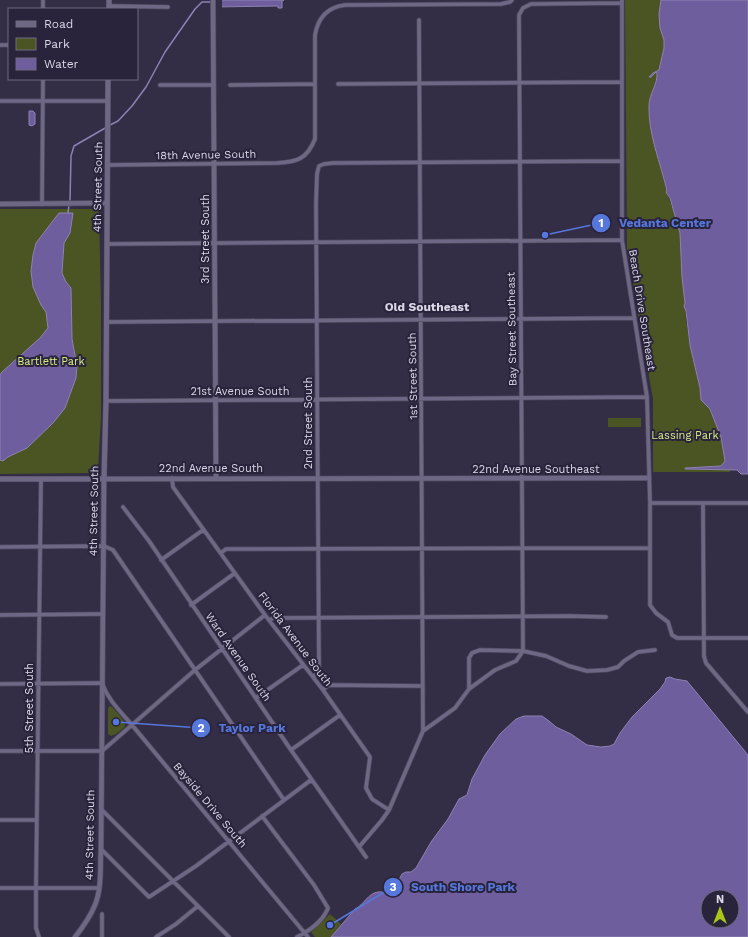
<svg xmlns="http://www.w3.org/2000/svg" width="748" height="937" viewBox="0 0 748 937" font-family="'Work Sans',sans-serif">
  <style>
    .green { fill: #4a5523 }
    .water { fill: #6e5e9d; stroke: #8e82b3; fill-rule: evenodd }
    .pier { fill: #332d46 }
    .lines { fill: none; stroke-linecap: round; stroke-linejoin: round }
    .stream { stroke: #8e82b3; stroke-width: 1.5 }
    .minor-casing { stroke: #504b60; stroke-width: 5 }
    .tertiary-casing { stroke: #504b60; stroke-width: 6 }
    .secondary-casing { stroke: #504b60; stroke-width: 6 }
    .minor { stroke: #6e6884; stroke-width: 3.5 }
    .tertiary { stroke: #6e6884; stroke-width: 4.5 }
    .secondary { stroke: #6e6884; stroke-width: 5 }
    .labels { text-anchor: middle; dominant-baseline: central; stroke-width: 4; stroke-linejoin: round; paint-order: stroke }
    .street-label { font-size: 11px; fill: #dad7e7; stroke: #29233b }
    .park-label { font-size: 11px; fill: #d5ec87; stroke: #29233b }
    .neighbourhood-label { font-size: 12px; font-weight: bold; fill: #dad7e7; stroke: #29233b }
    .leader { fill: none; stroke: #5677dc; stroke-width: 1.5 }
    .callout-dot { fill: #5677dc; stroke: #29233b; stroke-width: 1.5 }
    .mark-label { font-size: 12px; text-anchor: middle; font-weight: bold; fill: #fff }
    .callout-label { font-size: 12px; text-anchor: middle; font-weight: bold; fill: #5677dc; stroke: #29233b; stroke-width: 4; stroke-linejoin: round; paint-order: stroke }
  </style>
  <rect width="100%" height="100%" fill="#332d46"/>
  <path class="green" d="M625 0H666V40L661 64 650 101 653 136 667 193 676 217 680 233 686 320 690 345 700 388 701 399 710 409 721 437 725 461 735 470H730V472H653V399L627 249Z
    M0 209H98L99 211 101 305V417L98 468 97 472 94 473 0 474Z
    M608 418H641V427H608Z
    M110 706 112 707C117 713 125 719 125 727L116 734 111 736 108 734V708Z
    M330 914 341 924 331 937H315L311 932Z"/>
  <path class="water" d="M213 0H284L282 1V8H278V6L213 7Z
    M661 0H748V474H741L737 470 685 469V468L721 466 725 461 721 437 710 409 701 400 700 388 690 345 686 311 684 306 685 303 682 277 680 233 670 198 666 192 667 191C661 164 648 134 649 106 649 94 658 84 657 73L656 72 651 77H649L653 73 659 70 664 48V40L660 28 659 14Z
    M29 111H33L35 113V124L32 126 29 125Z
    M59 213H73L70 233 64 243 62 273 66 282 71 288 72 339 77 366 76 378 65 408 53 423 27 448 8 457 3 461 0 460V375L2 372 40 338 48 328 46 312 41 305 33 287 31 271 33 255 36 243Z
    M670 677 675 679 687 681 748 755V937H331L355 909C364 905 368 893 378 892 382 891 386 894 391 894L393 891 402 874 406 872H411L416 868 431 842 448 819 459 799 467 795 472 779 485 755 500 734 516 719 524 716H542L549 721 556 727 571 734 587 745 601 747 610 746 614 744 620 733 632 717 660 689 665 682 666 678ZM708 897H732V921H708Z"/>
  <path class="pier" d="M211 0H222V9H213Z"/>
  <g class="lines">
    <path class="stream" d="M110 125 118 121 132 106 146 87 165 52 195 9 202 2H211
      M70 201 71 156 74 146 107 127
      M68 213 69 205"/>
    <g class="minor-casing">
      <path id="minor" d="M43 0V9
        M622 0V240L647 397 650 503V605L656 613 668 622 672 635 677 638H748
        M109 6 168 7
        M0 45H9
        M338 84 622 82
        M160 85H214
        M230 85 315 84
        M0 101H108
        M108 165 277 163C297 162 307 159 315 139V35C318 18 328 7 345 5L501 4 510 2 512 0
        M42 204 43 79
        M107 244 622 240
        M106 322 634 318
        M106 401 647 397
        M172 478 173 487 265 615 323 690 370 757 366 788 372 799 389 810
        M650 503H748
        M703 503 704 656 706 663 748 712
        M123 507 149 541 291 750 366 857
        M0 547 104 546 113 550 284 800
        M221 553 226 549 649 548
        M161 560 203 530
        M191 605 235 573
        M0 615 103 614
        M269 620 274 618 569 616 606 617
        M523 651 519 15 523 8 531 4 622 3
        M313 677 319 672 316 203 317 174 319 166 324 164 333 163 622 161
        M0 684 102 683C108 700 120 711 132 725L308 937
        M469 689V658L472 653 480 650 523 651 546 656 569 666 587 671 607 670 618 667 624 661 638 652 655 650
        M323 690 328 685 423 686
        M256 698 303 665
        M423 731 455 708 469 689 495 670 516 661 523 651
        M291 750 340 715
        M0 751H102L195 670 265 615
        M102 810 229 937
        M262 816 314 885 328 908C323 921 309 931 297 937
        M0 820H37
        M359 847 382 820 389 810 423 731 419 20
        M101 849 149 897 196 866 311 780
        M0 888H99
        M39 937 36 928V888L41 479
        M102 937V914
        M156 937 176 924 198 906"/>
    </g>
    <g class="tertiary-casing">
      <path id="tertiary" d="M213 0 216 478
        M0 204 107 203
        M75 937C83 927 90 917 95 905 102 888 100 867 101 849L104 479 649 478"/>
    </g>
    <g class="secondary-casing">
      <path id="secondary" d="M109 9V0
        M0 479H104L106 401 108 79"/>
    </g>
    <use href="#minor" class="minor"/>
    <use href="#tertiary" class="tertiary"/>
    <use href="#secondary" class="secondary"/>
  </g>
  <g class="labels">
    <g class="street-label">
      <text transform="translate(206 155) rotate(-1)">18th Avenue South</text>
      <text transform="translate(98 187) rotate(-89)">4th Street South</text>
      <text transform="translate(205 239) rotate(-90)">3rd Street South</text>
      <text transform="translate(642 310) rotate(81)">Beach Drive Southeast</text>
      <text transform="translate(512 329) rotate(-91)">Bay Street Southeast</text>
      <text transform="translate(413 376) rotate(-91)">1st Street South</text>
      <text x="240" y="391">21st Avenue South</text>
      <text transform="translate(308 423) rotate(-90)">2nd Street South</text>
      <text x="211" y="468">22nd Avenue South</text>
      <text x="536" y="469">22nd Avenue Southeast</text>
      <text transform="translate(94 511) rotate(-89)">4th Street South</text>
      <text transform="translate(295 639) rotate(53)">Florida Avenue South</text>
      <text transform="translate(238 657) rotate(55)">Ward Avenue South</text>
      <text transform="translate(29 708) rotate(-90)">5th Street South</text>
      <text transform="translate(210 805) rotate(50)">Bayside Drive South</text>
      <text transform="translate(90 835) rotate(-89)">4th Street South</text>
    </g>
    <g class="park-label">
      <text x="51" y="361">Bartlett Park</text>
      <text x="685" y="435">Lassing Park</text>
    </g>
    <g class="neighbourhood-label">
      <text x="427" y="307">Old Southeast</text>
    </g>
  </g>
  <path class="leader" d="M545 235L601 223M116 722L201 728M330 925L393 887"/>
  <g class="callout-dot">
    <circle cx="545" cy="235" r="4"/>
    <circle cx="116" cy="722" r="4"/>
    <circle cx="330" cy="925" r="4"/>
    <circle cx="601" cy="223" r="10"/>
    <circle cx="201" cy="728" r="10"/>
    <circle cx="393" cy="887" r="10"/>
  </g>
  <g class="mark-label">
    <text x="601" y="227">1</text>
    <text x="201" y="732">2</text>
    <text x="393" y="891">3</text>
  </g>
  <g class="callout-label">
    <text x="665" y="227">Vedanta Center</text>
    <text x="252" y="732">Taylor Park</text>
    <text x="463" y="891">South Shore Park</text>
  </g>
  <rect x="8" y="8" width="130" height="72" fill="#29233b" stroke="#706b80"/>
  <rect x="16" y="21" width="20" height="6" fill="#6e6884" stroke="#706b80"/>
  <text x="44" y="28" font-size="12" fill="#dad7e7">Road</text>
  <rect x="16" y="38" width="20" height="12" fill="#4a5523" stroke="#706b80"/>
  <text x="44" y="48" font-size="12" fill="#dad7e7">Park</text>
  <rect x="16" y="58" width="20" height="12" fill="#6e5e9d" stroke="#706b80"/>
  <text x="44" y="68" font-size="12" fill="#dad7e7">Water</text>
  <g transform="translate(720 909)"><circle r="19" fill="#29233b" stroke="#706b80"/>
  <path d="M0-3L7 15L0 10L-7 15Z" fill="#aac717"/>
  <text y="-6" font-size="11" font-weight="bold" text-anchor="middle" fill="#dad7e7">N</text>
  </g>
</svg>
